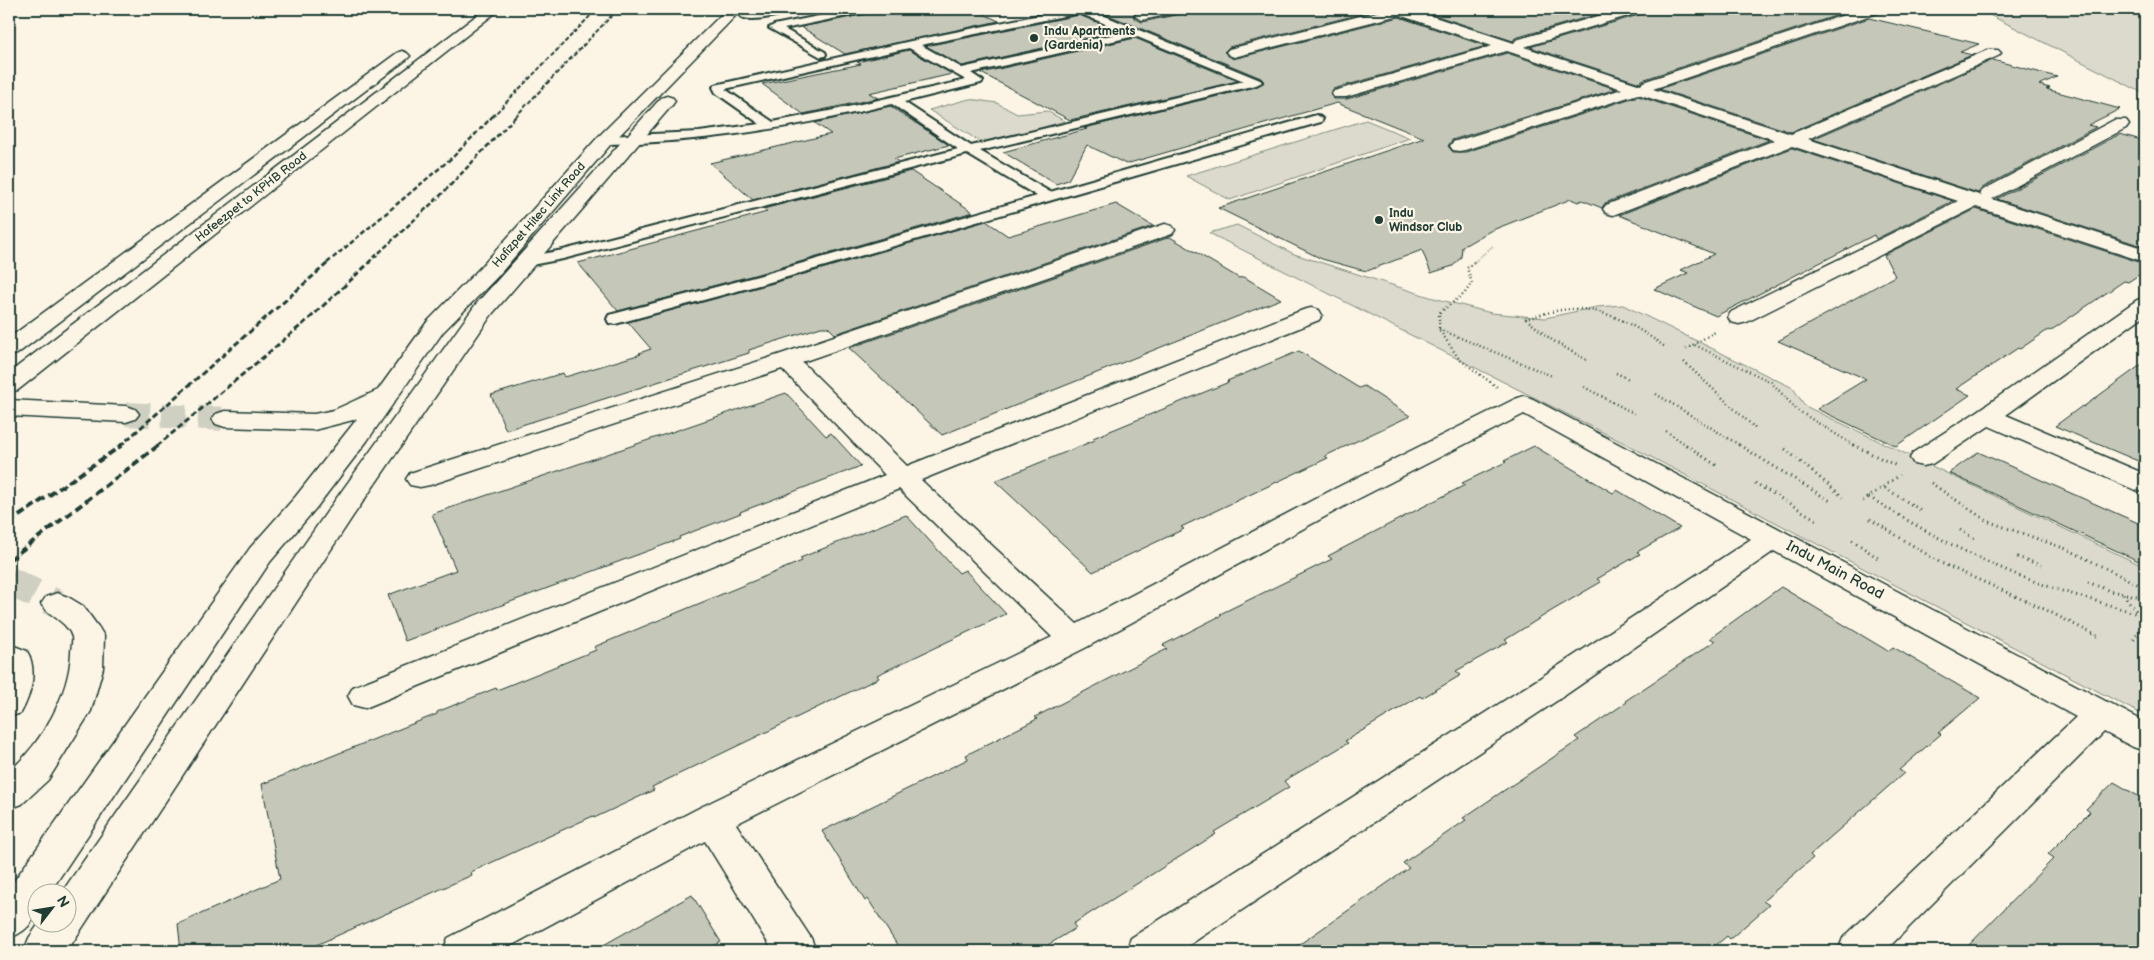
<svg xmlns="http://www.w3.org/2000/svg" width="2154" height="960" viewBox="0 0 2154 960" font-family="'Balsamiq Sans',sans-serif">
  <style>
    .green { fill: #dcdacc; stroke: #7e8c80 }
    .building { fill: #c5c7b9; stroke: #1f3d34 }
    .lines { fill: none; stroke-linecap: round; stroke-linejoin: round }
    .tertiary-tunnel { stroke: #d0d0c2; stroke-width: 29; stroke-dasharray: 29 15; stroke-linecap: butt }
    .secondary-tunnel { stroke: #d0d0c2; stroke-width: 24; stroke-dasharray: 24 12; stroke-linecap: butt }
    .service-casing { stroke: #1f3d34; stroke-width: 4 }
    .minor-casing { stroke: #1f3d34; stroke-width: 3 }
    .tertiary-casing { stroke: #1f3d34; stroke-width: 3 }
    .secondary-casing { stroke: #1f3d34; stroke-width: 3 }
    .path-far2 { stroke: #1f3d34; stroke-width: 2; stroke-dasharray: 0.5 2; stroke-linecap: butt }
    .path-far1 { stroke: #1f3d34; stroke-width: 2.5; stroke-dasharray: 1 3; stroke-linecap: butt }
    .path { stroke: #1f3d34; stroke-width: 3; stroke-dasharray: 1 4; stroke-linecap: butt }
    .service { fill: #fcf5e5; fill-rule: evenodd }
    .minor { fill: #fcf5e5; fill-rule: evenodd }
    .tertiary { fill: #fcf5e5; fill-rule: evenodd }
    .secondary { fill: #fcf5e5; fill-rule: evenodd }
    .rail-far3 { stroke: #1f3d34; stroke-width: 2; stroke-dasharray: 4.5 2; stroke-linecap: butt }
    .rail-far2 { stroke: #1f3d34; stroke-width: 2.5; stroke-dasharray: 5 2.5; stroke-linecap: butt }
    .rail-far1 { stroke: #1f3d34; stroke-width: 3; stroke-dasharray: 6 3; stroke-linecap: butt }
    .rail { stroke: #1f3d34; stroke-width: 4; stroke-dasharray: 8 4; stroke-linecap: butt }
    .poi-dot { fill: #1f3d34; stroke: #fcf5e5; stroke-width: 2 }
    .labels { text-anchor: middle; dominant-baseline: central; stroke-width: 4.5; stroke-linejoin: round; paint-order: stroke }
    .far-poi-label { font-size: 12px; font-weight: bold; fill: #1f3d34; stroke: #fcf5e5; text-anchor: start }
    .far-street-label { font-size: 12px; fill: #1f3d34; stroke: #fcf5e5 }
    .street-label { font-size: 15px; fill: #1f3d34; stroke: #fcf5e5 }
  </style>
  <rect width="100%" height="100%" fill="#fcf5e5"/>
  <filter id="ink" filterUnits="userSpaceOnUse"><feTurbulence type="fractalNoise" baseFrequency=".02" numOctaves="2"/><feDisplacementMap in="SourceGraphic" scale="10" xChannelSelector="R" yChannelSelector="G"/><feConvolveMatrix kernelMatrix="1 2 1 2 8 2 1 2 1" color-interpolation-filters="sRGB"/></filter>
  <g filter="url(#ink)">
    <path class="green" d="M1978 9H2145V94Z
      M969 99 997 103 1017 114 1047 111 1065 121 984 144 929 110Z
      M1366 120 1410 138 1230 200 1186 176Z
      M1237 225 1294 254 1430 297 1491 313 1545 318 1597 307 1623 305 1793 388 1805 406 2145 567V716L1628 445 1209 233Z"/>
    <path class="building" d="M892 9H973L999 21 845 54 801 27Z
      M1104 9H1149L1137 11 1133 15 1134 18 1142 22 1180 14 1184 9H1381L1229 47 1224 52 1233 59 1399 17 1486 46 1333 89 1330 95 1334 99H1347L1507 53 1616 89 1452 140 1448 146 1453 152H1466L1638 96 1769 140 1605 203 1602 208 1582 200 1578 202 1571 199 1490 231 1462 247 1461 257 1453 266 1431 273 1422 250 1367 271 1358 269 1322 259 1218 208 1424 138 1337 103 1126 164 1087 145 1068 180 1056 184 1003 152 1087 129 1084 128 1256 87 1264 82 1261 78 1096 10Z
      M1416 9H1616L1515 38 1513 41Z
      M1645 9H1834L1847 12 1642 80 1640 83 1530 47 1642 14Z
      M1079 15 1119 31 962 66 926 46Z
      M1869 18 1979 44 1960 52 1972 55 1791 132 1659 89Z
      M1135 38 1238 81 1070 120 981 73Z
      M909 50 952 74 869 93 878 98 803 114 762 84 861 64 857 62Z
      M1993 60 2057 77 2039 85 2050 88 2046 89 2120 109 2088 125 2096 127 1982 188 1978 193 1813 139Z
      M890 106 949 145 894 159 899 162 753 200 710 163 831 134 815 123Z
      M2120 134 2145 141V247L1997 199Z
      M1792 148 1953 201 1876 239 1874 235 1716 316 1654 289 1688 273 1681 270 1714 254 1619 215Z
      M911 171 973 212 758 274 618 311 578 263 767 212 763 209Z
      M1116 204 1153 226 835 334 828 327H821L749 350V353L506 430 491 395 563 373 565 377 641 354 639 353 651 349 628 322 770 284 986 221 1008 236Z
      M1976 209 2145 264V271L2128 282 2124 281 2050 331 2048 330 2020 349 2018 348 1956 389 1970 395 1896 446 1817 409 1866 379 1778 341 1895 276 1884 255Z
      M1170 237 1239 278 1244 277 1281 299 942 435 849 348Z
      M1299 351 1359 388 1364 386 1410 416 1325 456 1328 458 1181 527 1184 529 1093 572 995 481 1095 440 1093 438 1229 382 1227 381Z
      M2145 362V464L2055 426 2082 406 2083 407Z
      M786 393 826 436 831 433 861 466 740 512 741 513 679 537 680 539 405 641 388 595 456 570 432 514Z
      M1534 446 1613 493 1617 490 1680 528 1637 552 1640 554 1597 579 1601 582 1553 610 1505 640 1508 642 1456 671 1461 675 1422 698 1420 696 1345 741 1348 743 1284 781 1289 787 1214 832 1216 834 1073 924 1076 928 1038 951H901L868 899 865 901 822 831 968 759 966 755 1037 719 1035 717 1167 649 1163 645 1222 615 1220 614 1332 559 1328 556 1465 485 1462 483 1506 462 1504 461Z
      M1978 452 2145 526V564L1949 473Z
      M906 515 959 573 965 570 1006 614 877 675 879 678 652 787 654 790 594 818 593 816 471 872 472 875 303 951H181L178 924 280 879 262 784 437 714V712L496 688 497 690 596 650 594 647 802 561 800 558Z
      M1781 587 1888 651 1893 647 1980 698 1938 733 1941 734 1899 770 1904 773 1810 855 1813 858 1763 901 1769 905 1730 939 1727 936 1709 951H1290L1409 868 1403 863 1466 820 1463 818 1579 740 1575 737 1627 702 1625 701 1715 641 1710 638Z
      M2114 782 2145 800V951H1963L2054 858 2048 854 2090 812 2086 809Z
      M692 895 721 942 705 951H593Z"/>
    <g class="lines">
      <path class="tertiary-tunnel" d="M9 581 57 604"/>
      <path class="secondary-tunnel" d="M126 414 225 419"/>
      <g class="service-casing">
        <path id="service" d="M780 9H798L797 11C784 14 749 24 740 16L745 13Z
          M853 9H871L866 12 784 29 825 52 826 54 825 56 821 57 769 28 774 25Z
          M1069 9H1088L1260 80 1262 82 1256 85 980 151 1050 192 1313 116 1317 115 1323 119 1321 122 770 282 615 324 609 323 607 319 609 315 758 276 1037 196 967 154 563 259 526 266 521 264 518 261 521 258 563 250 958 149 892 104C797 127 703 143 605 144L599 140 605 136 699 132 760 124 716 93 713 87 715 85 911 41ZM1079 13 1125 32 962 68 921 45ZM1135 36 1244 81 971 146 904 102 981 83 983 81 971 73ZM909 48 966 80 839 109 773 122 725 89Z"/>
      </g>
      <g class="minor-casing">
        <path id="minor" d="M1157 9H1182L1180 12 1142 20 1135 16 1137 13Z
          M1388 9H1414L1413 10 1514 43 1516 40 1622 9H1643L1641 12 1524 47 1641 85 1643 82 1862 9H1882L1880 12 1653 89 1791 134 1988 50H1998L2001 53 1998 56 1808 139 1982 196 1980 194 1983 190 2114 120H2126L2129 124 2126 128 1992 199 2145 249V262L1976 207 1747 322 1739 324 1731 322 1728 317 1731 312 1958 201 1792 146 1613 215 1606 213 1603 209 1606 205 1775 140 1638 94 1465 150 1459 151 1453 150 1450 146 1453 142 1622 89 1507 51 1346 97H1334L1332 94 1334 91 1492 46 1399 15 1234 57 1229 55 1226 52 1229 49Z
          M1165 224 1172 226 1175 230 1172 234 802 362 907 466 1303 310 1311 308 1319 310 1322 315 1319 320 921 480 1077 624 1332 490 1515 399 1524 396 1533 399 2145 722V751L2133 747 2104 732 1885 951H1838L1843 938 2076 717 1774 551 1567 694 1180 951H1126L1131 938 1543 676 1751 539 1524 414 1352 502 1085 648 736 824 811 938 816 951H773L705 841 501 951H443L448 938 699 808 1052 637 899 489 365 708 353 705 348 696 353 687 885 475 782 369 430 485 420 487 410 485 406 479 410 473 778 355Z
          M2145 298V315L2006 415 2145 474V492L2135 490 1989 426 1932 464 1923 466 1914 464 1910 458 1914 452 1978 411 2137 300Z"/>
      </g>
      <g class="tertiary-casing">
        <path id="tertiary" d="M57 593 68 597 83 606 99 628 104 636 103 668 91 711 48 780 22 804 9 809V772C41 743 69 697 71 653 71 648 73 642 72 637 68 622 49 616 41 604L46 597Z
          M9 644 27 651C38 670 31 695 21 713L9 717Z"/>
      </g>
      <g class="secondary-casing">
        <path id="secondary" d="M485 9H500L18 390 9 392V373Z
          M727 9H742L611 144 498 276 443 332 367 441 316 508 270 562 50 892H38C38 916 32 930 9 938V888L250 548 296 496 357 419 314 430 225 427 216 424 212 419 216 414 225 411 314 414 334 410 378 390 427 322 482 266 599 136Z
          M402 51 407 53 410 56 407 59 17 354 9 356V338L397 53Z
          M667 96 673 98 675 101 673 104 492 314 353 516 67 951H24L29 938 40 922H68V892H62L331 506 476 304 661 98Z
          M9 400 126 406 135 409 139 414 135 419 126 422 9 416Z"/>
      </g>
      <path class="path-far2" d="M1473 263 1494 245"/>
      <path class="path-far1" d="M1474 262 1467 268 1472 283 1464 294 1439 313V329L1459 359 1497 387
        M1525 319C1541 315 1557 309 1574 309 1607 308 1639 328 1665 347
        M1526 319 1552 340 1588 361
        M1439 329 1552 376
        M1695 345 1771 382 1797 410 1855 446
        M1686 349 1715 332
        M1684 362 1757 430
        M1616 373 1629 379
        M1584 387 1637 415
        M1656 394 1741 446
        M1666 431 1688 446"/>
      <path class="path" d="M1686 445 1719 467
        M1739 445 1832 502
        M1853 445 1897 466
        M1785 449 1843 497
        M1755 483 1817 520
        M1931 483 1987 521 2069 550 2143 587
        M1885 488 1922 511
        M1869 497C1926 533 1986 565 2050 587 2082 598 2114 605 2145 617
        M1863 501 1900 475
        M1870 519 1941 563 2044 609 2099 637
        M1960 530 1975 539
        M1852 540 1878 558
        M2017 557 2041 565
        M2088 582 2110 591 2142 597
        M2123 594 2144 621 2143 626 2133 641"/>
      <use href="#service" class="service"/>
      <use href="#minor" class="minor"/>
      <use href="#tertiary" class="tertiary"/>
      <use href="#secondary" class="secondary"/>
      <path class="rail-far3" d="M492 117 597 9
        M515 117 618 9"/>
      <path class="rail-far2" d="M327 263 454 156 493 116
        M368 263 442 194 516 116"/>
      <path class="rail-far1" d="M120 446 329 262
        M157 446 310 318 370 262"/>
      <path class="rail" d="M9 523 122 445
        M9 560 159 445"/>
    </g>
  </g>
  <g class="poi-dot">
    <circle cx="1034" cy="38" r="5"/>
    <circle cx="1379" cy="220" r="5"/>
  </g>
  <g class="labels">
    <g class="far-poi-label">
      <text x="1044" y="31">Indu Apartments<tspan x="1044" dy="14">(Gardenia)</tspan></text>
      <text x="1389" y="213">Indu<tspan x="1389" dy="14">Windsor Club</tspan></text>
    </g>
    <g class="far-street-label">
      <text transform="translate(251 197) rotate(-38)">Hafeezpet to KPHB Road</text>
      <text transform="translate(539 215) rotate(-49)">Hafizpet Hitec Link Road</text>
    </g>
    <g class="street-label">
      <text transform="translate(1835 570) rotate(28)">Indu Main Road</text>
    </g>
  </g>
  <rect width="2154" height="960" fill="none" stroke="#fcf5e5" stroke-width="30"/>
  <rect x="15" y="15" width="2124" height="930" fill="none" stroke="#1f3d34" stroke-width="2" filter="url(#ink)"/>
  <g transform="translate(52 908) rotate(59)"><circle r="24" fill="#fcf5e5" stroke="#a4ab9e"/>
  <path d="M0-4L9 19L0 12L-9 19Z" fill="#1f3d34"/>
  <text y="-8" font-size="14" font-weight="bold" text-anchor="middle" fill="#1f3d34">N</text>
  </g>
</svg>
